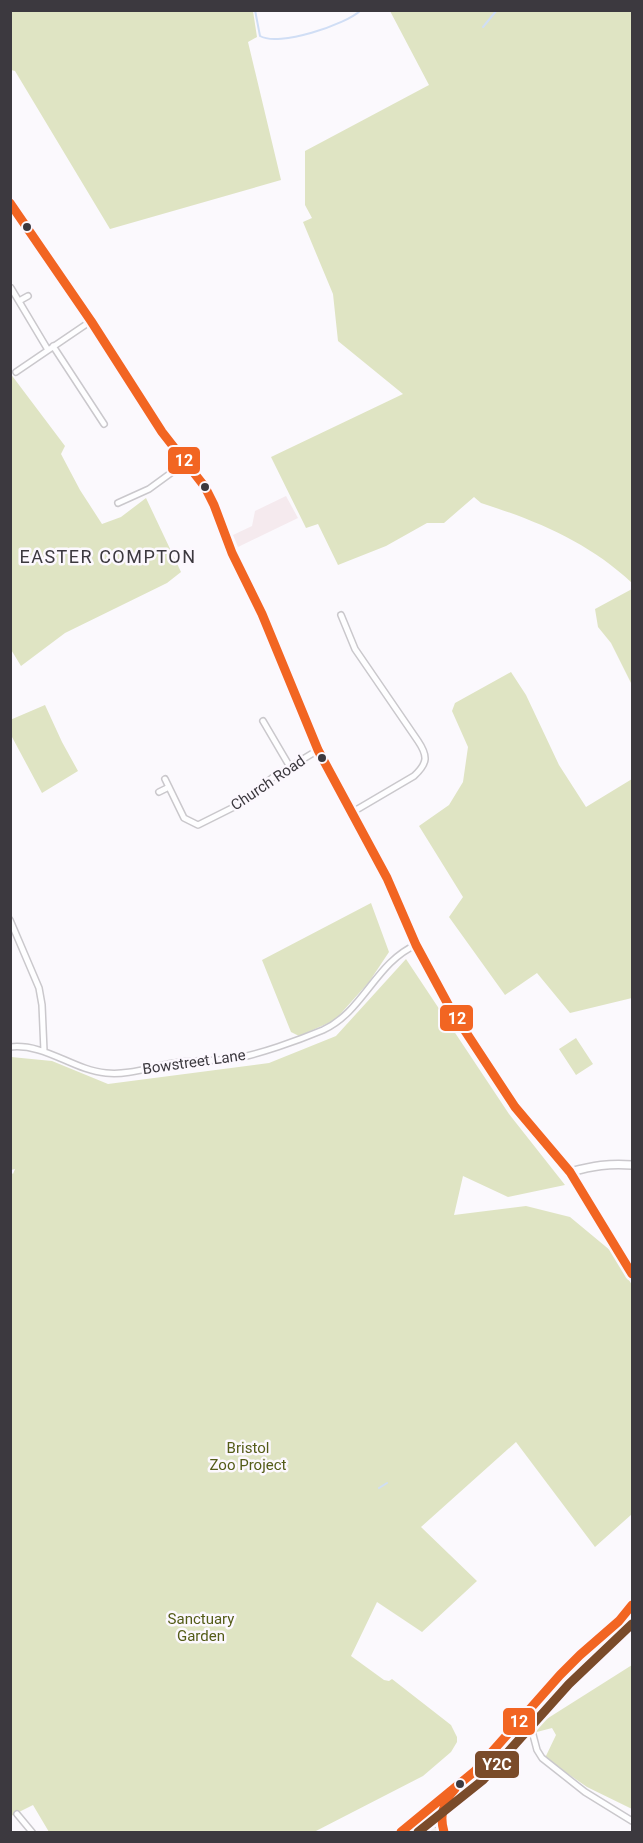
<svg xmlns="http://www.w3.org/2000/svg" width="643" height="1843" viewBox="0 0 643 1843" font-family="Roboto,sans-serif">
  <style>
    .commercial { fill: #f5eaee }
    .green { fill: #dfe4c3 }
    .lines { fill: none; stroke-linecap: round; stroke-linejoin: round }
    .stream { stroke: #d0def5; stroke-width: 2 }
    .minor-casing { stroke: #cac8cc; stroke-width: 8 }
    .tertiary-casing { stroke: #cac8cc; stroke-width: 10 }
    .secondary-casing { stroke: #cac8cc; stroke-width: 10 }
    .primary-casing { stroke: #c7b9b9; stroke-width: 11 }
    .minor { stroke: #fefeff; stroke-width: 5 }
    .tertiary { stroke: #fefeff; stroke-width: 7 }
    .secondary { stroke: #f9f6f5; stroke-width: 8 }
    .primary { stroke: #f4edec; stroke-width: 8 }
    .bus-1-casing { stroke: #fcf8fe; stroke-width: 14 }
    .bus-2-casing { stroke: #fcf8fe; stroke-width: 14 }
    .bus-1 { stroke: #f26522; stroke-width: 9 }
    .bus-2 { stroke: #7a4b2a; stroke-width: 9 }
    .bus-dot { fill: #3c393f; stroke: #fcf8fe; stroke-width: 2 }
    .labels { text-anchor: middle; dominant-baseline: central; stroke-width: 5; stroke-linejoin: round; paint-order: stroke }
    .street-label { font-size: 15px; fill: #3c393f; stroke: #fcf8fe }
    .park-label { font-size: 15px; fill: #545c18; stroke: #fcf8fe }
    .quarter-label { font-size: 18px; letter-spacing: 1.5px; fill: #3c393f; stroke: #fcf8fe }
    .line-badge { stroke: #fcf8fe; stroke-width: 2 }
    .badge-label { font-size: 16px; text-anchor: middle; font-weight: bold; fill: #fff }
  </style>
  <rect width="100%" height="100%" fill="#fbf9fd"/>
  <path class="commercial" d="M286 496 298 518 238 547 233 535 252 526 255 511Z"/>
  <path class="green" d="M10 11H253L257 37 248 42 281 180 110 229 15 71 11 70Z
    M390 11H632V583C588 542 537 521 481 503L474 497 444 523H427L386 546 338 565 318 524 306 528 271 457 403 394 338 341 333 294 303 222 312 218 305 205V151L429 85Z
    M10 373 65 446 61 454 80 490 102 524 121 517 146 498 181 572 167 583 65 633 21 666 10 648Z
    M632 589V685L611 643 598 627 595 609Z
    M511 672 526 695 559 765 586 807 632 779V998L570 1013 537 973 505 995 449 917 463 897 419 826 449 805 463 782 468 747 452 711 455 703Z
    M45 705 62 742 78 771 42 793 12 737 10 720Z
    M371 903 389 952 369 982 335 1020 299 1036 291 1032 262 960Z
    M406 959 509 1114 565 1185 508 1197 463 1176 454 1215 526 1206 570 1217 611 1251 632 1285V1514L595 1547 516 1442 421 1527 477 1581 422 1632 377 1602 351 1656 384 1680 389 1681 392 1679 451 1725 457 1737V1742L451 1752 423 1776 314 1832H49L33 1805 11 1816 10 1171 13 1174 15 1169 11 1170V1057L52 1061 108 1084 269 1063 336 1036Z
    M576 1038 593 1064 576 1075 559 1049Z
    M632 1665V1809L587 1787 545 1758 556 1735 552 1728 533 1733 521 1732 527 1721 545 1720Z"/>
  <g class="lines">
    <path class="stream" d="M255 10 260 36C278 47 346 25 361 10
      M483 27 497 10
      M379 1488 387 1483"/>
    <g class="minor-casing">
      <path id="minor" d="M11 288 48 350
        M19 301 28 296
        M53 346 104 424
        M16 372 91 321
        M118 503 149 489 186 462
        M341 615 355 649 418 741C428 756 428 763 414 776L351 813
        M263 721 290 767
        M165 779 184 818 198 825 242 803 272 778 318 750
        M159 792 169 787
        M10 920 39 988 42 1005 44 1051
        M10 1047C45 1043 73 1070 106 1073 131 1076 157 1064 182 1062 199 1060 216 1061 232 1059 258 1055 299 1040 323 1030 363 1012 376 962 416 945
        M515 1726 532 1731 537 1750 542 1758 585 1792 632 1821
        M17 1814 32 1832"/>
    </g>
    <g class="tertiary-casing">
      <path id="tertiary" d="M570 1172C593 1166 609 1163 632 1165"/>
    </g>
    <g class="secondary-casing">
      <path id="secondary" d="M10 202 91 321 162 432 205 487 214 505 232 553 262 614 318 750 387 878 416 945 450 1008 515 1107 570 1172 632 1274
        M401 1832C424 1810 452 1794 475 1771 509 1736 538 1697 573 1662 592 1642 617 1628 632 1605
        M444 1832C439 1819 441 1808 448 1796"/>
    </g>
    <g class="primary-casing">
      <path id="primary" d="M408 1832 424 1830 436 1832"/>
    </g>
    <use href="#minor" class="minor"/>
    <use href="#tertiary" class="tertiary"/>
    <use href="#secondary" class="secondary"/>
    <use href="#primary" class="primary"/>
    <g class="bus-1-casing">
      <path id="bus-1" d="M10 203 91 321 162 432 205 487 214 505 232 553 262 614 318 750 387 878 416 945 450 1008 515 1107 570 1172 632 1274
        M401 1832 475 1771 560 1675 580 1655 619 1621 632 1605
        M444 1832C439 1815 443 1802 455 1789"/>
    </g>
    <g class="bus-2-casing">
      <path id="bus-2" d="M418 1832 483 1780 569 1684 632 1624"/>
    </g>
    <use href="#bus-1" class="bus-1"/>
    <use href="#bus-2" class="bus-2"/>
  </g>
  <g class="bus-dot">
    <circle cx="27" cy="227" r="5"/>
    <circle cx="205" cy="487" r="5"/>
    <circle cx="322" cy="758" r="5"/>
    <circle cx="460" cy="1784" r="5"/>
  </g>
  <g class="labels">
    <g class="street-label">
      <text transform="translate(268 783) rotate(-34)">Church Road</text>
      <text transform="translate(194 1062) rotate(-8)">Bowstreet Lane</text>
    </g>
    <g class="park-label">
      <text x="248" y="1448">Bristol<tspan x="248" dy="17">Zoo Project</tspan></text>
      <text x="201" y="1619">Sanctuary<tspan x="201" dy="17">Garden</tspan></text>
    </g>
    <g class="quarter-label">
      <text x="108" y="556">EASTER COMPTON</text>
    </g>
  </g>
  <g class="line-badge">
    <rect x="167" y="446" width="34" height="29" rx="6" fill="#f26522"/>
    <rect x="439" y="1004" width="35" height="28" rx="6" fill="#f26522"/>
    <rect x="502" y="1707" width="34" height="29" rx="6" fill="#f26522"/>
    <rect x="474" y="1750" width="46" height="29" rx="6" fill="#7a4b2a"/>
  </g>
  <g class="badge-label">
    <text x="184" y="466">12</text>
    <text x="457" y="1024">12</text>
    <text x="519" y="1727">12</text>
    <text x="497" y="1770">Y2C</text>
  </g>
  <rect width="643" height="1843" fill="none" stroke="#3c393f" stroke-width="24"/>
</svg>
